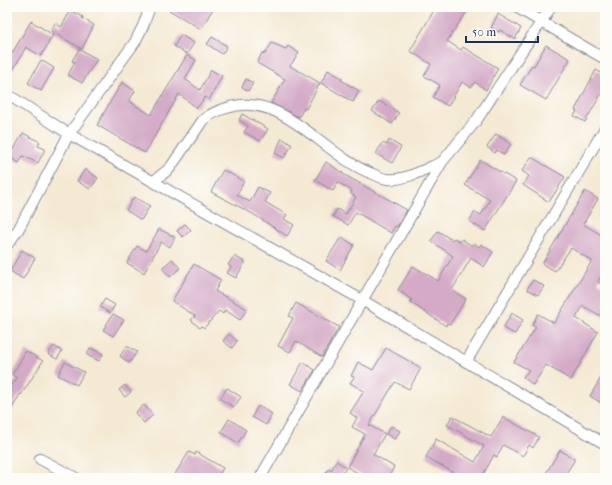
<svg xmlns="http://www.w3.org/2000/svg" width="612" height="485" viewBox="0 0 612 485" font-family="'IM FELL French Canon',serif">
  <style>
    .building { fill: #d4aac7 }
    .lines { fill: none; stroke-linecap: round; stroke-linejoin: round }
    .minor-casing { stroke: #888c98; stroke-width: 12 }
    .minor { stroke: #fff; stroke-width: 10 }
  </style>
  <rect width="100%" height="100%" fill="#fdfcf7"/>
  <filter id="ink" filterUnits="userSpaceOnUse"><feTurbulence type="fractalNoise" baseFrequency=".025" numOctaves="2"/><feDisplacementMap in="SourceGraphic" scale="8" xChannelSelector="R" yChannelSelector="G"/><feConvolveMatrix kernelMatrix="1 2 1 2 8 2 1 2 1" color-interpolation-filters="sRGB"/></filter>
  <filter id="wash" filterUnits="userSpaceOnUse"><feTurbulence type="fractalNoise" baseFrequency=".012" numOctaves="4" result="noise"/><feDisplacementMap in="SourceGraphic" scale="16" xChannelSelector="R" yChannelSelector="G"/><feGaussianBlur stdDeviation="0.9" result="paint"/><feColorMatrix in="noise" values="0 0 0 0 0 0 0 0 0 0 0 0 0 0 0 0 0 1.4 0 .05"/><feComposite in="paint" operator="in"/></filter>
  <g filter="url(#wash)">
    <rect width="100%" height="100%" fill="#f4e9d3"/>
    <g id="blocks">
      <path class="building" d="M164 7H214L201 29Z
        M436 7H470L447 41 461 50 463 47 498 68 486 90 475 82 471 87 462 82 448 106 433 97 440 85 424 76 431 64 410 51Z
        M71 10 83 17 82 18 94 25 82 49 51 31 55 23 61 27Z
        M498 14 521 28 515 39 500 30 499 32 491 28Z
        M31 21 53 35 41 56 26 47 13 70 7 67V62Z
        M181 35 194 43 187 54 174 46Z
        M212 37 227 46 222 54 207 44Z
        M272 43 286 49 288 46 299 53 290 66 320 83 306 109 304 108 299 117 271 103 285 79 257 63 262 53 265 54Z
        M546 45 570 59 546 100 520 85 532 65 534 66Z
        M79 49 97 59 82 83 68 75 75 62 72 61Z
        M187 55 196 60 185 79 200 90 211 70 222 76 209 100 205 97 197 108 179 94 145 153 97 125 122 82 135 91 129 101 151 115Z
        M41 60 54 68 41 91 28 83Z
        M328 70 342 78 341 80 359 91 353 102 321 83Z
        M596 70 605 75V96L601 94 585 122 574 116 577 111 575 110Z
        M246 79 253 83 248 91 242 87Z
        M379 101 399 113 392 124 372 111Z
        M242 114 268 129 260 141 244 132 248 126 239 120Z
        M23 133 40 142 38 146 45 149 38 163 23 156 19 163 7 155V148L13 151Z
        M496 134 511 144 504 155 497 150 495 153 487 147Z
        M282 138 292 145 284 158 275 153Z
        M389 140 401 147 392 163 376 154 382 143 387 145Z
        M531 157 565 177 549 202 523 185 529 176 522 171Z
        M480 160 516 181 485 231 469 221 475 212 481 215 490 200 465 185Z
        M326 162 343 173V174L407 210 397 227 395 226 391 233 356 212 348 225 333 216 337 209 346 214 356 197 351 194 352 191 338 182 333 191 315 180Z
        M85 169 98 178 90 189 77 181Z
        M223 170 244 181 237 195 250 202 258 187 270 193 265 202 287 215 284 219 294 225 287 236 253 214 211 192Z
        M585 191 598 199 583 224 605 237V269L598 282 605 286V318L583 306 576 318 598 332 571 380 546 365 533 385 523 377 529 370 514 362 536 327 532 325 538 314 554 323 592 261 571 248 555 271 542 264Z
        M134 197 150 206 141 220 126 210Z
        M185 224 191 230 183 237 177 231Z
        M159 229 175 237 170 247 161 242 144 273 127 263 137 246 146 251Z
        M438 231 452 240 454 238 460 242 462 239 472 246 474 243 479 247 481 244 493 252 484 267 471 258 452 290 466 299 450 324 447 323 446 326 410 302 412 300 398 290 413 266 438 281 453 256 431 241Z
        M341 237 354 245 340 270 326 261Z
        M22 250 35 258 23 279 10 271Z
        M234 256 245 262 236 278 227 273 231 267 228 265Z
        M172 259 180 268 170 277 162 268Z
        M194 264 221 280 215 291 247 309 240 320 225 310 223 314 219 311 204 328 202 326 200 328 191 320 195 316 172 301Z
        M533 280 544 286 538 295 527 289Z
        M105 299 115 305 110 313 100 307Z
        M296 303 339 327 322 357 296 341 290 352 278 346 293 318 289 316Z
        M512 313 523 320 515 334 503 328Z
        M113 314 124 320 113 336 103 330Z
        M229 334 237 341 232 348 223 341Z
        M54 346 62 351 57 359 48 354Z
        M127 346 137 352 129 363 120 356Z
        M90 348 103 354 99 361 87 355Z
        M386 348 421 368 409 389 395 382 369 425 385 434 373 454 394 467 388 478H367L347 467 365 434 352 427 357 418 350 413 364 391 350 383 354 377 351 376 358 362 373 370Z
        M26 351 43 361 21 395 20 394 7 418V398L12 389 10 388 17 378 12 375Z
        M65 362 84 372 77 385 58 375Z
        M303 362 315 370 302 391 290 384Z
        M605 371V405L590 396Z
        M125 385 131 392 125 397 119 390Z
        M227 388 241 397 234 407 220 399Z
        M144 405 153 415 144 423 135 413Z
        M258 406 272 414 266 425 252 417Z
        M452 416 491 437 503 417 539 437 533 448 529 445 523 456 503 445 497 457 494 455 481 478H463L426 457 436 439 475 462 484 446 447 425Z
        M229 419 246 430 238 443 221 432Z
        M391 426 400 431 395 439 386 434Z
        M560 450 574 459V461L563 478H543Z
        M189 452 195 455 196 452 223 468 217 478H182L175 474Z
        M336 461 346 467 341 477 343 478H323L328 469 331 471Z"/>
    </g>
  </g>
  <g filter="url(#ink)">
    <use href="#blocks" fill-opacity="0" stroke="#888c98" stroke-width="1"/>
    <g class="lines">
      <g class="minor-casing">
        <path id="minor" d="M516 7 605 59
          M7 94 69 134 362 300 605 444
          M154 181 170 168 203 120C210 114 219 110 227 108 282 89 326 158 373 174 378 176 383 179 388 179 405 181 427 168 442 162
          M7 245 18 230 69 134 135 42 143 26 150 7
          M466 362 605 128
          M40 459 76 478
          M260 478 442 162 476 121 551 7"/>
      </g>
      <use href="#minor" class="minor"/>
    </g>
  </g>
  <rect width="612" height="485" fill="none" stroke="#fdfcf7" stroke-width="24"/>
  <path d="M466 36v6h72v-6" fill="none" stroke="#1b2f5e" stroke-width="2"/>
  <text x="472" y="36" font-size="12" fill="#1b2f5e" stroke="#fdfcf7" stroke-width="3" paint-order="stroke">50 m</text>
</svg>
